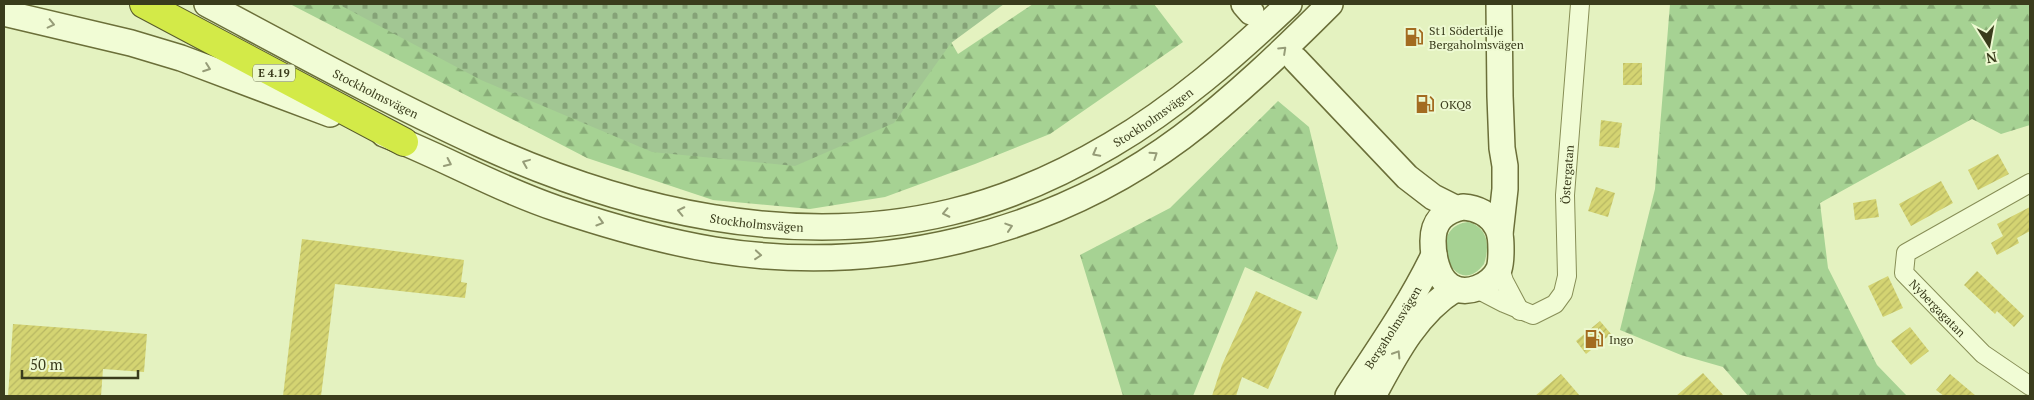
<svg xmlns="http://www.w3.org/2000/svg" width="2034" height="400" viewBox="0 0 2034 400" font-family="'PT Serif',serif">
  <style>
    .green { fill: #a6d293 }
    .forest { fill: url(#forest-firs) }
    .cemetery { fill: url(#cemetery-stones) }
    .building { fill: url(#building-hatch) }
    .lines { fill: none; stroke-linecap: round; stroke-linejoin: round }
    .street-casing { stroke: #878e56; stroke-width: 20 }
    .secondary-casing { stroke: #6b6f39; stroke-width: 28 }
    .highway-casing { stroke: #585b2b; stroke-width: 30 }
    .street { stroke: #f1fcd5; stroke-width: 18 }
    .secondary { stroke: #f1fcd5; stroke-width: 25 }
    .highway { stroke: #d3ea48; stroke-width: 28 }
    .oneway { stroke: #969c78 }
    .labels { text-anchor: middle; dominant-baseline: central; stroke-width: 4; stroke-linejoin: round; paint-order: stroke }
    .shield { fill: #edf9d1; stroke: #707552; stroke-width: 1 }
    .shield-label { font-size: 11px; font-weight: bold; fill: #3a3c1c }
    .poi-label { font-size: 12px; fill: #3a3c1c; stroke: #edf9d1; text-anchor: start }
    .street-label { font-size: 12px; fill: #3a3c1c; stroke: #edf9d1 }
  </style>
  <defs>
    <pattern id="forest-firs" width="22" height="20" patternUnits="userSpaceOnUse" patternTransform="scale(1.25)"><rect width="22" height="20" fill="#a6d293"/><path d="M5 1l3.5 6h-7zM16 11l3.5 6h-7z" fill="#88ac77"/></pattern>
    <pattern id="cemetery-stones" width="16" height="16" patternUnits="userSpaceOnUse" patternTransform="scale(1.25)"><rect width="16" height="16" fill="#a2c693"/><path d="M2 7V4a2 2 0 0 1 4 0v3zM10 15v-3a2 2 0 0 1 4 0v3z" fill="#85a277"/></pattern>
    <pattern id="building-hatch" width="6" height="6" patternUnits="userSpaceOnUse" patternTransform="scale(1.25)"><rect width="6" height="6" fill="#d4d472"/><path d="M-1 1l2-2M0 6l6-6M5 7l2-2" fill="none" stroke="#b7b762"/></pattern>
  </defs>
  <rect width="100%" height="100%" fill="#e4f2c0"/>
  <path class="green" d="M1468 222C1488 227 1490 246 1484 264 1454 304 1423 227 1468 222Z"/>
  <path class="forest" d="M290 4H929L958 54 1033 4H1154L1183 42 1050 134 975 164 885 197 810 209 713 200 587 158Z
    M1670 4H2030V125L2001 134 1972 119 1820 203 1828 268 1877 365 1907 396H1748L1723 367 1681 355 1620 330 1655 189Z
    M1278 101 1309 127 1338 248 1317 300 1245 267 1193 396H1123L1080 255 1170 208Z"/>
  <path class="cemetery" d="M338 4H1004L951 43 894 123 795 166 652 152 481 80Z"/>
  <path class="building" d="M1623 63H1642V85H1623Z
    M1601 120 1622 123 1619 148 1599 146Z
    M1998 154 2009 174 1978 190 1968 170Z
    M1941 181 1953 203 1911 226 1899 204Z
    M1596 187 1615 193 1608 217 1588 211Z
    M1876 199 1879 217 1855 220 1853 203Z
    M2030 207V231L2017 238 2019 243 1997 255 1991 243 2003 236 1997 224Z
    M302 239 464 260 461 282 467 283 465 298 335 284 321 396H283Z
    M1977 271 2024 316 2014 327 1997 311 1995 314 1964 285Z
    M1888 276 1903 308 1883 317 1868 286Z
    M1256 291 1302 312 1268 389 1242 377 1236 396H1212L1222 365Z
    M1600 321 1611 334 1586 354 1576 341Z
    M13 324 147 334 144 372 103 369 101 396H8Z
    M1910 327 1929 351 1911 365 1891 341Z
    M1703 373 1724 396H1676Z
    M1561 374 1580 396H1535Z
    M1950 374 1976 396H1944L1936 390Z"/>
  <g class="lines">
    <g class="street-casing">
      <g id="street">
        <path id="s1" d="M2030 183 1906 253 1904 273 1983 354 2030 386"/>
        <path d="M1500 268 1504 281 1520 311"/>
        <path id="s2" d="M1477 289 1504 303 1533 315 1555 304 1563 293 1567 276 1565 195 1580 4"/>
      </g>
    </g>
    <g class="secondary-casing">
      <g id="secondary">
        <path id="s3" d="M207 4C299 53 390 103 484 146 628 211 794 250 951 212 1006 199 1062 174 1111 145 1176 107 1234 56 1289 4"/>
        <path d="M1244 4 1251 12"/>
        <path d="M1499 4 1500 96 1502 148 1505 166V189L1500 234"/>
        <path d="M4 13 131 43 181 58 330 114"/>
        <path d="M1296 60 1407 177 1433 197 1455 208"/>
        <path d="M384 134C443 157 498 189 558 209 609 226 661 241 715 250 878 276 1049 236 1182 137 1235 97 1283 51 1330 4"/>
        <path d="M1463 207C1477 208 1490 214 1497 227 1501 234 1501 242 1501 250 1501 256 1501 263 1499 269 1491 286 1466 297 1450 286 1437 278 1433 255 1433 241 1433 221 1444 211 1463 207Z"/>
        <path id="s4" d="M1348 396C1378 350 1410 305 1434 255"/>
        <path d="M1373 396C1394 357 1416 313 1455 289"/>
      </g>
    </g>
    <g class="highway-casing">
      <path id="highway" d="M144 4 404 142"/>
    </g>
    <use href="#street" class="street"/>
    <use href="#secondary" class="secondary"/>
    <use href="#highway" class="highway"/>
  </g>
  <defs><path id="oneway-chevron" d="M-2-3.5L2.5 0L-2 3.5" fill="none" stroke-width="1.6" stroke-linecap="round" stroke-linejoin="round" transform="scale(1.25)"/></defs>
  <g class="oneway">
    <use href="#oneway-chevron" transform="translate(51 24) rotate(13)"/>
    <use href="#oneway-chevron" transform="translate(1283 50) rotate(-43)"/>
    <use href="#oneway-chevron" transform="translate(207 68) rotate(20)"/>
    <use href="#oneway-chevron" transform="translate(1096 153) rotate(152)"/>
    <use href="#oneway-chevron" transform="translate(1154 155) rotate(-34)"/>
    <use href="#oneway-chevron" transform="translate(448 163) rotate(25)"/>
    <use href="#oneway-chevron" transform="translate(526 163) rotate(-158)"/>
    <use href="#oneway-chevron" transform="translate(681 211) rotate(-168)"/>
    <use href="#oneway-chevron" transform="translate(946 213) rotate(168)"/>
    <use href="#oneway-chevron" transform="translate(600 222) rotate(17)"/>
    <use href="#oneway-chevron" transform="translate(1009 227) rotate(-18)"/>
    <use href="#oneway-chevron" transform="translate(758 255) rotate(5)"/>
    <use href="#oneway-chevron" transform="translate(1397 354) rotate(-58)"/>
  </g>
  <defs>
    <g id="fuel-bare" transform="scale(1.5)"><path d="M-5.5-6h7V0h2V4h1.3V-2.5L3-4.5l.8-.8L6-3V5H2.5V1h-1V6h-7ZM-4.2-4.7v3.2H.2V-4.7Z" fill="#a36b20" stroke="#edf9d1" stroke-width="2.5" paint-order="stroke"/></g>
  </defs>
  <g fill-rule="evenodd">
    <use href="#fuel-bare" x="1414" y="37"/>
    <use href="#fuel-bare" x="1425" y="104"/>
    <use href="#fuel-bare" x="1594" y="339"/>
  </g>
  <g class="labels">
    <rect class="shield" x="253" y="64.5" width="42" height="17" rx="4"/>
    <g class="shield-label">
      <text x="274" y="73">E 4.19</text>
    </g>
    <g class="poi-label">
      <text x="1429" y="30">St1 Södertälje<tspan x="1429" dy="14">Bergaholmsvägen</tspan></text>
      <text x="1440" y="104">OKQ8</text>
      <text x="1609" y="339">Ingo</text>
    </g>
    <g class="street-label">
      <text stroke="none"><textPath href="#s3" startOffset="191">Stockholmsvägen</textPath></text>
      <text stroke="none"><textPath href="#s3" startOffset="1016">Stockholmsvägen</textPath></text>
      <text stroke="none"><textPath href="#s2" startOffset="219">Östergatan</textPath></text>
      <text stroke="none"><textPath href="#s3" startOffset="596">Stockholmsvägen</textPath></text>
      <text stroke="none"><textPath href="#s1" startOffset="211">Nybergagatan</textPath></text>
      <text stroke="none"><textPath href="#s4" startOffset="82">Bergaholmsvägen</textPath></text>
    </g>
  </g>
  <rect width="2034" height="400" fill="none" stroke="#3a3c1c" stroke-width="10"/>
  <g transform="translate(1989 45) rotate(169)" stroke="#edf9d1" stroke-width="4" paint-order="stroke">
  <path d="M0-4L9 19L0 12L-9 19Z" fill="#3a3c1c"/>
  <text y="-8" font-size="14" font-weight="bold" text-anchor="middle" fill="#3a3c1c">N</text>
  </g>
  <path d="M22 370v8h116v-8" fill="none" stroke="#3a3c1c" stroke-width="2.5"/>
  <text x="30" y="370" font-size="15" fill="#3a3c1c" stroke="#edf9d1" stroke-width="4" paint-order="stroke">50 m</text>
</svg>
